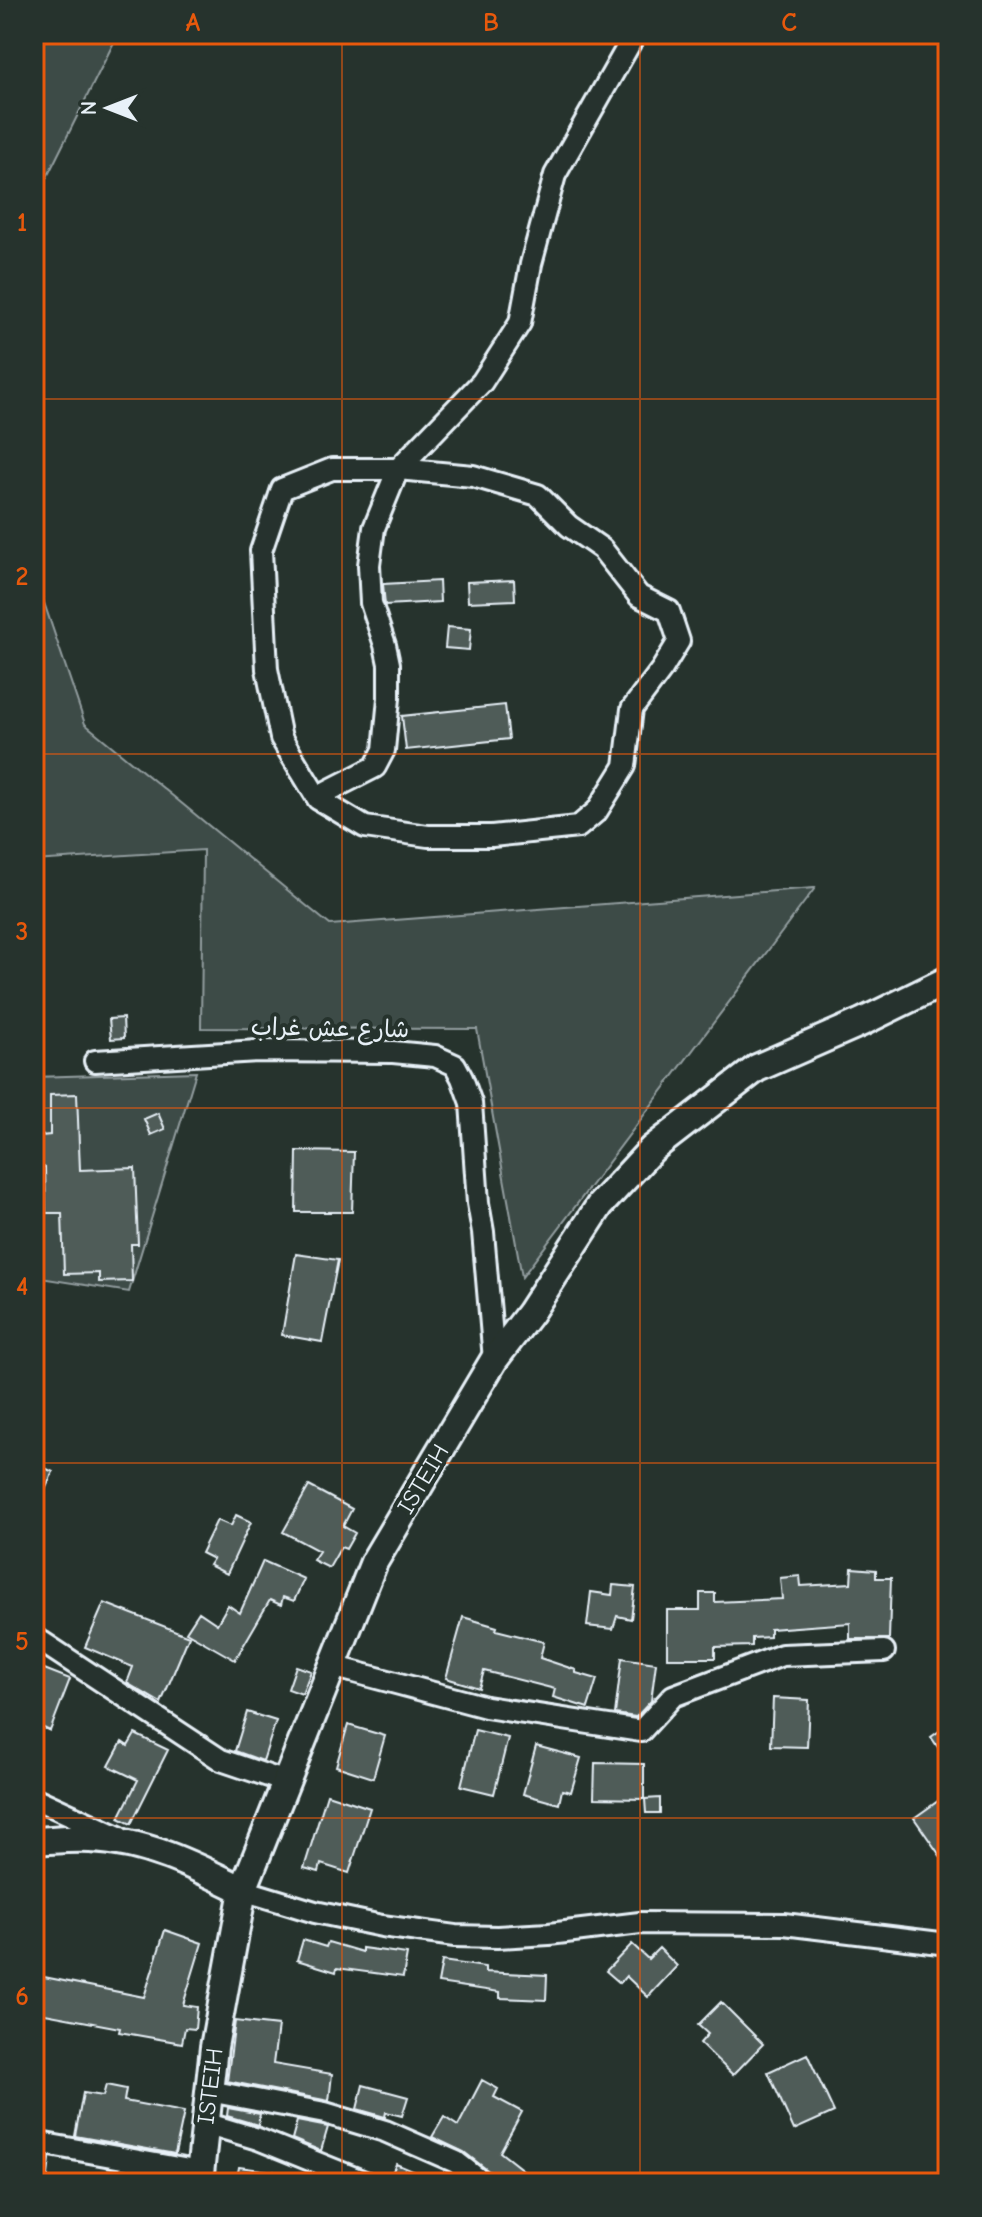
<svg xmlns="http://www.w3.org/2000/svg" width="982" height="2217" viewBox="0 0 982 2217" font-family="'Comic Neue','Playpen Sans Arabic',sans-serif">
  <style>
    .green { fill: #3e4b47; stroke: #939ea0; stroke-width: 2 }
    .building { fill: #505c59; stroke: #e8f1f8; stroke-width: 2 }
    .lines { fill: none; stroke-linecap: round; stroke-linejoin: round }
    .minor-casing { stroke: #e8f1f8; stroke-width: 26 }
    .tertiary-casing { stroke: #e8f1f8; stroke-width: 32 }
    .minor { stroke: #26332d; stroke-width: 20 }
    .tertiary { stroke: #26332d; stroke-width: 26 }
    .grid { fill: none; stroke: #e8590c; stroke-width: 2; stroke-opacity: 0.55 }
    .labels { text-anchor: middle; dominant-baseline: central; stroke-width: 8; stroke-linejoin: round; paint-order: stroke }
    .street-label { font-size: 24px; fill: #e8f1f8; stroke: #26332d }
    .neatline { fill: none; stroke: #e8590c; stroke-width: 3 }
    .grid-label { font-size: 26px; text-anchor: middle; font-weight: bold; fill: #e8590c }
  </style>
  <rect width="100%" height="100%" fill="#26332d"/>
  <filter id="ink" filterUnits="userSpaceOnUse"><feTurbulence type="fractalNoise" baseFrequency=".0125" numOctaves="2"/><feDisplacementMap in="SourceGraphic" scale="16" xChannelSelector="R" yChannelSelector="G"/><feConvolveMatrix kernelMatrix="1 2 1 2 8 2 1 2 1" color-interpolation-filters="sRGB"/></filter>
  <g filter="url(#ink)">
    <path class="green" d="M34 34H118L34 203Z
      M34 573 85 724 330 925 815 888 522 1277 477 1029 201 1028 203 850 34 861Z
      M196 1072 129 1292 34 1277V1077Z"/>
    <path class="building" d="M514 580 515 600 468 602 467 582Z
      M439 581 440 602 385 605 383 584Z
      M447 627 471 629 469 650 445 648Z
      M505 705 509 739 406 750 402 716Z
      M123 1018 124 1038 111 1039 109 1019Z
      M77 1094 80 1170 135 1168 138 1244H131L132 1281 99 1282V1273L64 1274 62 1213H46L45 1167H41V1154H34V1140H41V1136L50 1135V1095Z
      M158 1113 165 1129 151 1135 144 1119Z
      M297 1151 354 1152 352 1212H296Z
      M296 1254 338 1260 322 1342 282 1335Z
      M41 1466 53 1472 45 1490 34 1485Z
      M309 1486 352 1509 343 1526 355 1533 346 1549 341 1547 329 1568 313 1560 319 1551 283 1532Z
      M236 1515 251 1522 227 1574 209 1565 213 1559 201 1553 217 1520 231 1526Z
      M263 1561 304 1579 294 1601 283 1597 281 1605 270 1600 235 1660 186 1632 199 1612 217 1624 228 1605 240 1613Z
      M852 1568 876 1570V1578H891L889 1639H850V1623L770 1629V1637L752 1638V1646L715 1647V1658H667V1610H700V1593H715V1602L782 1599 780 1578 800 1576 801 1586 851 1583Z
      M613 1585 635 1587 631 1619 617 1616 613 1629 587 1626 591 1592 612 1595Z
      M104 1603 189 1636 161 1703 127 1683 133 1667 85 1647Z
      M463 1617 497 1627 496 1630 544 1642 540 1658 576 1670V1673L597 1679 588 1708 553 1697 555 1689 484 1671 479 1688 446 1678Z
      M622 1658 656 1663 651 1701 636 1717 615 1714Z
      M34 1665 70 1679 50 1731 37 1725 42 1713 34 1710Z
      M296 1666 311 1671 302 1694 288 1689Z
      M773 1698 809 1700 807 1747 771 1746Z
      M247 1712 276 1721 263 1761 235 1751Z
      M348 1725 385 1736 373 1778 336 1766Z
      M948 1725V1762L931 1737Z
      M475 1730 508 1738 494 1794 461 1786Z
      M135 1734 168 1750 131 1824 119 1818 138 1780 109 1766 122 1742 128 1746Z
      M536 1746 581 1758 571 1792 562 1790 559 1804 523 1794Z
      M595 1763 644 1764V1799L594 1798Z
      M327 1794 370 1808 349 1873 321 1864 319 1872 304 1868Z
      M948 1794V1867L914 1818Z
      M660 1798V1813H646L645 1799Z
      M165 1930 202 1943 183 2005 197 2007 195 2029 185 2028 182 2043 119 2032 120 2028 34 2012V1975L144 1997Z
      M303 1940 326 1947 328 1942 362 1952V1948L407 1954 403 1977 337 1968 336 1972 297 1960Z
      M632 1944 648 1959 659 1948 677 1966 648 1997 626 1976 620 1983 606 1971Z
      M442 1961 485 1967V1972L547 1975 546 2000 500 1998V1992L438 1983Z
      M721 2002 763 2044 733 2075 700 2043 708 2034 698 2025Z
      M235 2021 278 2026 273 2064 332 2074 329 2101 227 2081Z
      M807 2054 834 2112 794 2130 768 2072Z
      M482 2080 498 2089 494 2097 522 2112 500 2152 528 2174 521 2183H496L491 2173 464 2152 432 2137 444 2117 458 2126Z
      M106 2085 126 2089 124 2101 184 2112 175 2154 75 2136 83 2093 103 2096Z
      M363 2085 408 2097 402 2116 386 2112 385 2117 357 2109Z
      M228 2108 260 2114 258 2125 227 2116Z
      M297 2121 328 2127 321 2151 292 2139Z
      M34 2157 50 2159 47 2183H34Z
      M396 2164 441 2183H397L389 2180Z
      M239 2167 291 2174 290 2183H236Z"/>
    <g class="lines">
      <g class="minor-casing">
        <path id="minor" d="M332 469H398L473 476 538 495 569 526 602 549 639 596 669 611 679 641 662 669 632 709 625 766 597 811 578 827 492 836H428L365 827 318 799 281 738 267 669 261 551 282 489Z
          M318 799 328 791 375 767 384 750 389 698V664L385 645 371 603 369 565 374 528 398 469 482 382 520 323 531 264 555 175 635 34
          M95 1061 258 1051 393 1052 435 1056 455 1065 462 1078 471 1103 478 1203 483 1232 494 1360
          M42 1642 221 1760 286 1782
          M332 1666 486 1707 641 1731 673 1696 782 1655 884 1651
          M34 1798 119 1837
          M243 1890 315 1912 382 1926 455 1936 497 1937 549 1934 640 1923 784 1924 948 1944
          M209 2091 325 2113 385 2131 456 2162 483 2183
          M205 2123 258 2139 367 2183
          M34 2142 200 2172"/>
      </g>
      <g class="tertiary-casing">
        <path id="tertiary" d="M34 1841C53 1840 72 1838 90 1839 146 1841 195 1866 243 1890
          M199 2183 214 2047 243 1890 374 1562 494 1360 530 1313 600 1205 652 1149 757 1068 862 1022 948 980"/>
      </g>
      <use href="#minor" class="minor"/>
      <use href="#tertiary" class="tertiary"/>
    </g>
  </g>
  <path class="grid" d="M342 34V2183M640 34V2183M34 399H948M34 754H948M34 1108H948M34 1463H948M34 1818H948"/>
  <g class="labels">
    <g class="street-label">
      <text transform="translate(330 1028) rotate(1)">شارع عش غراب</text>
      <text transform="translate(423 1479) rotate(-59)">ISTEIH</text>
      <text transform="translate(210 2086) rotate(-83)">ISTEIH</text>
    </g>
  </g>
  <rect width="982" height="2217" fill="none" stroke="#26332d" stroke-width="88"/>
  <g transform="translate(108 108) rotate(270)" stroke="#26332d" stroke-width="6" paint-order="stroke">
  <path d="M0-6L14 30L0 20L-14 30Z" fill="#e8f1f8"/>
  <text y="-12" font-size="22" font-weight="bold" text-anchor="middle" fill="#e8f1f8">N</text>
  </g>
  <rect x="44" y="44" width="894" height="2129" class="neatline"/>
  <g class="grid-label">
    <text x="193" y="31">A</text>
    <text x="491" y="31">B</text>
    <text x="789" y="31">C</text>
    <text x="22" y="231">1</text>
    <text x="22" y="585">2</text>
    <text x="22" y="940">3</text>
    <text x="22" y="1295">4</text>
    <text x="22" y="1650">5</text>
    <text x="22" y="2005">6</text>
  </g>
</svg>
